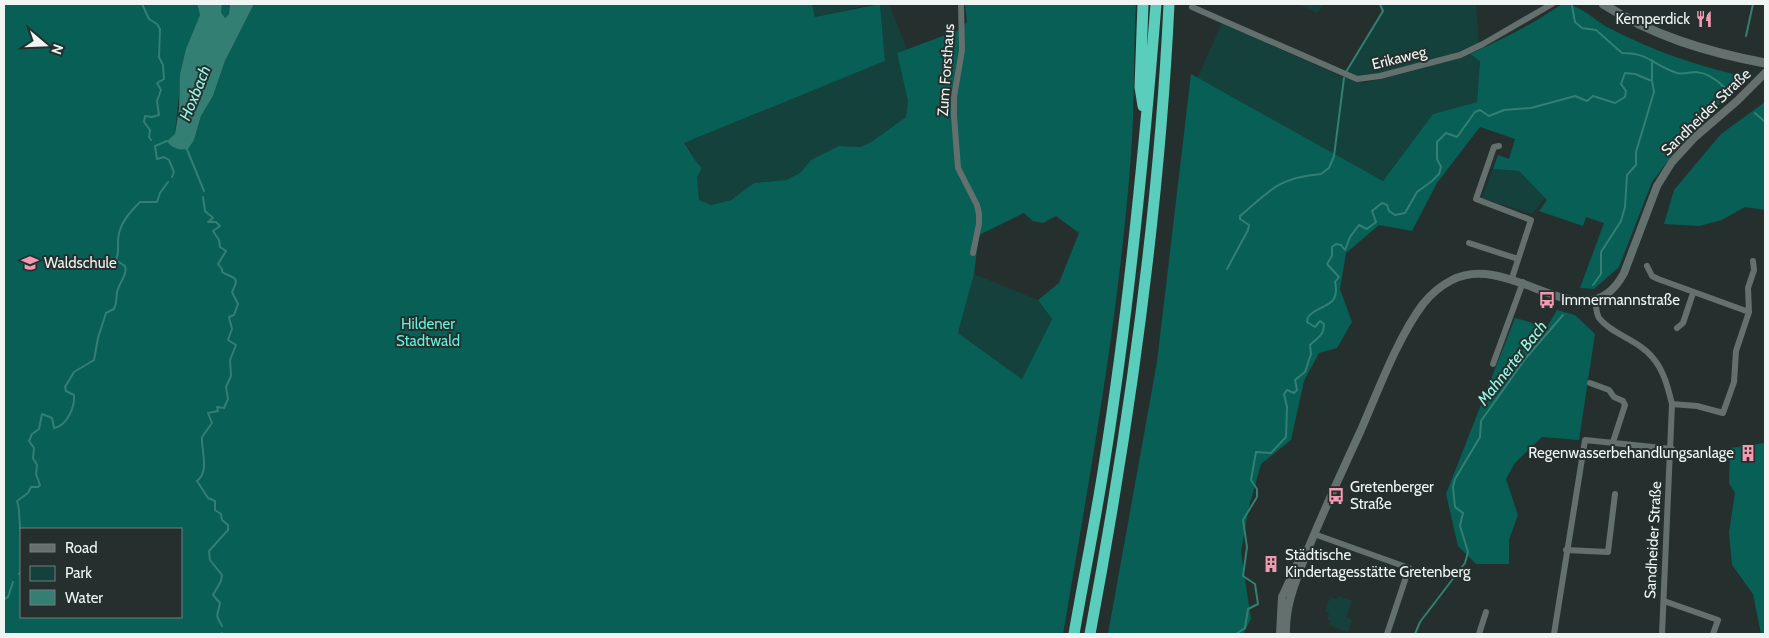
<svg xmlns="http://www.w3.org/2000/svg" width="1769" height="638" viewBox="0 0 1769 638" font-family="Cabin,sans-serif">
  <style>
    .green { fill: #14413b }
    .forest { fill: #075f55; fill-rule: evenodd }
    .water { fill: #337f73 }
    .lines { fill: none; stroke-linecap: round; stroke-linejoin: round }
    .stream { stroke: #337f73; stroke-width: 2 }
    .minor { stroke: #64706d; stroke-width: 6 }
    .tertiary { stroke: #64706d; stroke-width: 8 }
    .secondary { stroke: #64706d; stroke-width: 9 }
    .motorway { stroke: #5acdbc; stroke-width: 11 }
    .labels { text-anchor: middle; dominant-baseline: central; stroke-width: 4; stroke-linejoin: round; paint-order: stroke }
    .poi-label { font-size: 15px; fill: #eef5f3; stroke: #25302e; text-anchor: start }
    .street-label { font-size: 15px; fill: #eef5f3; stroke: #25302e }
    .park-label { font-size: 15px; fill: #64f2dd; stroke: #25302e }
    .water-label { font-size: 16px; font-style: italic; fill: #99f9e9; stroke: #25302e }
  </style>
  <rect width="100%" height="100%" fill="#25302e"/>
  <path class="green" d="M812 4H872L815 17Z
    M880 4H889L907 49 897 53 908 101 906 117 874 141 861 147 839 146 811 160 800 173 786 180 754 183 731 200 710 205 699 200 692 152 684 143 885 61Z
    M1298 4H1324L1317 13Z
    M1378 4H1476L1479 44 1452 54 1392 71 1356 77 1345 73 1382 15Z
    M1222 23 1340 76 1365 83 1413 71 1470 54 1480 60 1477 102 1433 114 1383 181 1197 78Z
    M1493 169 1519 171 1545 198 1532 214 1482 198Z
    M974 274 1038 300 1052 318 1022 379 958 333Z
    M1338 596 1352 601 1346 617 1352 620 1348 632 1329 625 1331 621 1327 619 1329 613 1325 611 1330 597 1336 599Z"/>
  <path class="forest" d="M4 4H197L200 15 182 65 175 134 174 137 168 140H194L201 116 213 96 225 61 254 4H812L815 17 880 4 885 61 684 143C691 152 694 161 702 168L697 177 699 200 711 205 731 200 754 183 786 180 800 173 811 160 839 146 861 147 873 141 906 117 908 101 897 53 959 30 967 22 965 4H1136C1133 54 1135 105 1131 155 1119 316 1090 475 1063 634H4ZM1024 213 1033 221 1043 223 1056 216 1079 233 1059 283 1038 300 1052 319 1022 379 958 333 974 274 979 235ZM21 529H181V617H21Z
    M222 4 230 5 229 14 225 18 221 12Z
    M1562 4C1581 4 1594 21 1611 29 1652 50 1694 65 1738 75L1732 91 1680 145 1652 182 1619 267 1594 289 1580 288 1604 223 1586 217 1583 226 1539 211 1547 200 1519 171 1493 169 1498 155 1509 159 1515 139 1480 127 1437 183 1412 231 1379 225 1346 253 1340 289 1352 322 1337 348 1319 353 1304 381 1291 440 1261 464 1249 507 1241 552 1251 619 1243 634H1108L1157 362 1191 74 1383 181 1433 114 1477 102 1480 61 1470 54C1503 39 1533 24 1562 4Z
    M1765 102V210L1745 207 1722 220 1699 226 1664 224 1674 190 1721 134Z
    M1557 310 1575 315 1595 334 1579 440 1542 437 1515 463 1506 479 1518 515 1509 540V564H1476L1458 546 1446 494 1515 318 1547 327Z
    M1765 443V634H1761L1753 594 1732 565 1729 532 1735 493 1729 483 1730 448Z"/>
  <path class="water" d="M197 4H222L221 12 225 18 229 14 230 4H254L225 61 213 96 201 116 194 140 188 149C181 151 171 148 167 141L175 134 179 109 180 74 186 49 200 15Z"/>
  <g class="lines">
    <path class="stream" d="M142 4 149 19 157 24 160 29 159 57 163 65 164 79 157 83 161 90 157 101 159 115 152 117 145 116 144 122 150 130 149 137 151 140
      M1572 6 1575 22 1582 28 1596 30 1622 53C1650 53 1652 65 1677 73 1683 75 1690 72 1696 72 1708 73 1716 79 1724 87
      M1746 36 1753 4
      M1346 72 1383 11 1380 4
      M1755 113 1765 122
      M167 141 155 146 157 159 164 157 169 160 174 172 172 177
      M186 147 204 191
      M203 197 205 211 213 218 208 222H216L220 226 213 231 219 240 220 247 226 251 218 264 222 269V272C233 279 241 275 232 292L238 304 234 315 229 317 232 329 228 340 236 345 230 360 231 376 226 387 228 399 224 408 217 407 218 411 208 413 212 423 202 437C201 451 210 471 197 481L208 498 215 501V510L221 514 222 520 228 525V530L209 551 210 560 222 575 221 581 213 595 220 603C217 618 215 613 222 626
      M1227 269 1248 230 1249 225 1240 219V216C1272 189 1278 178 1321 174L1329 168 1334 156 1344 78
      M1593 285 1601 274V252L1621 221 1625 207 1627 175 1636 165V152L1654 92 1652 81
      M21 532C18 522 21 511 17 501L28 493 31 487H38L40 485 36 474 37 465 33 458 34 448 29 441 32 434 39 429 42 414 52 418 54 428C67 426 75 407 74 395L66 391 65 387 74 372 94 360 98 338 106 313 114 309C117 303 116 299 117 293 118 283 128 276 125 266L116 260C119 252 118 249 118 240 119 224 129 213 140 202H157L160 193 168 182
      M19 574 21 572
      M4 599 8 597 13 582
      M222 633V634
      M1236 634 1245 628 1248 609 1258 604 1255 584 1243 576 1247 547 1243 520 1257 497V489L1251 480 1256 452 1271 453 1286 437 1287 407 1284 394 1287 390 1294 393 1297 390 1295 380 1305 372 1311 354 1310 345C1318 337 1324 336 1324 324L1320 321 1315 327 1307 322 1308 317C1319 303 1341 309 1335 282L1339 277 1327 264 1332 256V247L1336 244 1341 245 1345 250 1350 237 1359 225 1367 229 1376 222 1372 211 1382 203 1387 205 1389 211 1395 215 1405 213 1417 192 1432 181 1439 174 1441 167 1437 159V142L1446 133 1457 137 1475 112 1480 110 1489 116 1504 110 1531 108 1575 96 1587 101 1593 96 1615 103 1625 97 1626 91 1621 84 1625 73 1635 74 1652 81V60
      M1415 634 1420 622 1465 563 1468 552 1460 526 1463 513 1455 507 1453 487 1455 479 1480 437 1481 421 1525 359 1563 315"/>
    <path class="minor" d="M961 4 962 50 954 97V116L958 168 977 205 979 214V224L973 253
      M1192 7 1357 79 1380 76 1460 55 1483 44 1552 4
      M1499 146 1494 147 1476 199 1531 220 1512 278
      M1469 243 1518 259
      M1647 266 1652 276 1658 279 1749 312
      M1595 299C1596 305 1596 313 1599 318 1611 334 1639 340 1653 358 1664 371 1668 388 1672 404L1662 634
      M1677 328 1683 323 1693 293
      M1493 364 1523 282
      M1590 383 1609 390 1614 397 1623 401 1625 405 1613 442
      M1672 404 1697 406 1723 413 1734 382 1736 351 1749 312 1748 288 1754 270 1753 261
      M1314 534 1409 568 1387 634
      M1566 550 1608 552 1615 494
      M1664 601 1718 620 1713 634
      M1479 634 1486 612
      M1554 634 1585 440 1672 449"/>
    <path class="tertiary" d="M1280 634 1282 597 1303 552
      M1286 634C1285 605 1296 581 1306 554 1323 512 1342 471 1361 430 1378 391 1398 337 1423 304 1431 294 1440 286 1452 280 1511 249 1586 346 1624 273L1657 186 1672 162 1694 138 1737 101 1765 73"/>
    <path class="secondary" d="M1603 4C1653 36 1707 52 1765 63"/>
    <path class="motorway" d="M1143 4 1140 87 1143 106
      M1074 634C1084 576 1096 518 1105 459 1129 308 1144 156 1156 4
      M1090 634C1129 426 1159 215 1169 4"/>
  </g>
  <defs>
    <g id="restaurant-bare" transform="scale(1.35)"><path d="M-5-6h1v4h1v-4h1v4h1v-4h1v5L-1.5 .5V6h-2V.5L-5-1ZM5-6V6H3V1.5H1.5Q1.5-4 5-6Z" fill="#f19ab2" stroke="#25302e" stroke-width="2.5" paint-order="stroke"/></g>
    <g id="school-bare" transform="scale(1.35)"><path d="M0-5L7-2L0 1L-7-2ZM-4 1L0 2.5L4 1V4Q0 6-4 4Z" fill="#f19ab2" stroke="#25302e" stroke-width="2.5" paint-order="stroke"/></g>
    <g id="bus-bare" transform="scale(1.35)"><path d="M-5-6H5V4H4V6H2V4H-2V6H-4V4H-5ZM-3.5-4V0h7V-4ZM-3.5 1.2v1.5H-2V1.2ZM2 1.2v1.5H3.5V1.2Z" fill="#f19ab2" stroke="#25302e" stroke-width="2.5" paint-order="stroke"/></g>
    <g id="building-bare" transform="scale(1.35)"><path d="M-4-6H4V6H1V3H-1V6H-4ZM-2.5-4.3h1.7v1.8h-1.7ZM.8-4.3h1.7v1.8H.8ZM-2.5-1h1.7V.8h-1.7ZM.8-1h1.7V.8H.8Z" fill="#f19ab2" stroke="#25302e" stroke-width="2.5" paint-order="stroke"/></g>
  </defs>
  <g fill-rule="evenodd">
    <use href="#restaurant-bare" x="1704" y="19"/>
    <use href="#school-bare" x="30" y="263"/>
    <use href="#bus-bare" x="1547" y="300"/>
    <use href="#building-bare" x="1748" y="453"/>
    <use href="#bus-bare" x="1336" y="496"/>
    <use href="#building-bare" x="1271" y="564"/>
  </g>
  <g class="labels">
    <g class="poi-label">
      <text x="1690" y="19" text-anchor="end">Kemperdick</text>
      <text x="44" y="263">Waldschule</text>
      <text x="1561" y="300">Immermannstraße</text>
      <text x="1734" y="453" text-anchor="end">Regenwasserbehandlungsanlage</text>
      <text x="1350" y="487">Gretenberger<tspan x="1350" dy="17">Straße</tspan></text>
      <text x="1285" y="555">Städtische<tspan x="1285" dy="17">Kindertagesstätte Gretenberg</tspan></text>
    </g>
    <g class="street-label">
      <text transform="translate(1399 58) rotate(-14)">Erikaweg</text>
      <text transform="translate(946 70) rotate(-86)">Zum Forsthaus</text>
      <text transform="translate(1706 112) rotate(-44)">Sandheider Straße</text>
      <text transform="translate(1653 540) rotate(-87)">Sandheider Straße</text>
    </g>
    <g class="park-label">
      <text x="428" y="324">Hildener<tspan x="428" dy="17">Stadtwald</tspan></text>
    </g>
    <g class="water-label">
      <text transform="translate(195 93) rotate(-68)">Hoxbach</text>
      <text transform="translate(1512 363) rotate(-52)">Mahnerter Bach</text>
    </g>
  </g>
  <rect width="1769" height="638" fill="none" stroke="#eef5f3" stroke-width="10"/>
  <rect x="20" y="528" width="162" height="90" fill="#25302e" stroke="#757f7d"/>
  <rect x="30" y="544" width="25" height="8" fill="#64706d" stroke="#757f7d"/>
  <text x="65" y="553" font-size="15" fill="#eef5f3">Road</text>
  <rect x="30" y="566" width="25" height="15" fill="#14413b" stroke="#757f7d"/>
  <text x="65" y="578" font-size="15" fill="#eef5f3">Park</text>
  <rect x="30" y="590" width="25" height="15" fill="#337f73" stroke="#757f7d"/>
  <text x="65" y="603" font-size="15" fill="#eef5f3">Water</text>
  <g transform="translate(45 45) rotate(109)" stroke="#25302e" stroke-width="4" paint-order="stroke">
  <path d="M0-4L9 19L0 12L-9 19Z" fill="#eef5f3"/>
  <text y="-8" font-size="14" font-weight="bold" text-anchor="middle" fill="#eef5f3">N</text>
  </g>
</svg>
